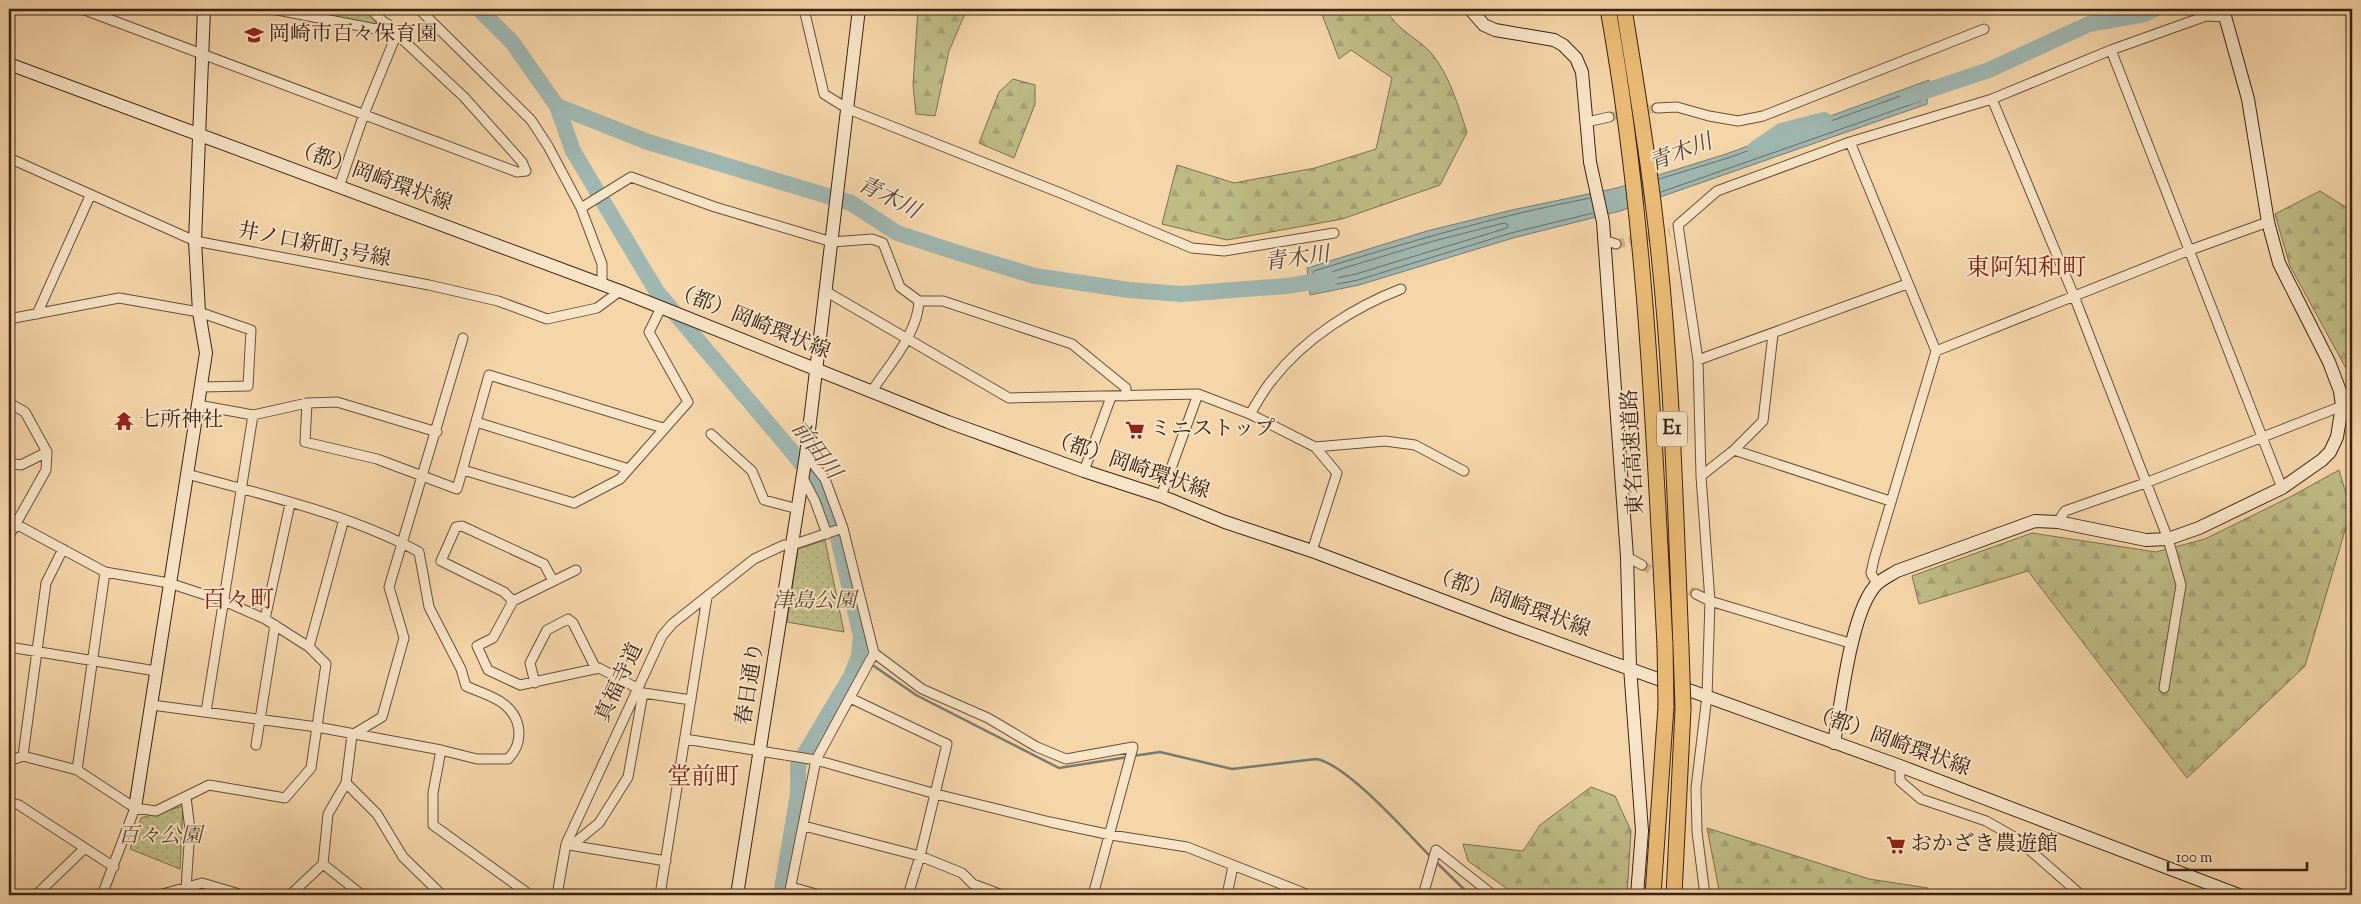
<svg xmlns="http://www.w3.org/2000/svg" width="2361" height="904" viewBox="0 0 2361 904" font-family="'Sorts Mill Goudy','Noto Serif JP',serif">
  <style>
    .grass { fill: url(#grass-dots); stroke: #7e6f4e }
    .forest { fill: url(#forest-firs); stroke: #7e6f4e }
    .water { fill: #9fb7b1; stroke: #777b73 }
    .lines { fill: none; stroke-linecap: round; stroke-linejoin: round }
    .shore { stroke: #6e6c63; stroke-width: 1 }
    .stream { stroke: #777b73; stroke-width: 2.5 }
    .river { stroke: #9fb7b1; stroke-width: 16 }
    .street-tunnel { stroke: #d0b28b; stroke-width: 9; stroke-dasharray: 9 4.5; stroke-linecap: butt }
    .street-casing { stroke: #6a4e3a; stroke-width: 11 }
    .secondary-casing { stroke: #3c2115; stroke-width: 14 }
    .highway-casing { stroke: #3c2115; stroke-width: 17 }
    .street { stroke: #f8e4c7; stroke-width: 9 }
    .secondary { stroke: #f8e4c7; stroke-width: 12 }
    .highway { stroke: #eabb74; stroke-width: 15 }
    .highway-bridge-casing { stroke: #3c2115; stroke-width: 17; stroke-linecap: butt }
    .highway-bridge { stroke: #eabb74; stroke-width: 15 }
    .labels { text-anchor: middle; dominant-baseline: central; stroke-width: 4; stroke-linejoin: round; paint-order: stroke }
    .shield { fill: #f8e4c7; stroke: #745c4a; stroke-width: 1 }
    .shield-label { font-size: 20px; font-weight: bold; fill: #3c2115 }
    .poi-label { font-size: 21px; fill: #3c2115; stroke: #f8e4c7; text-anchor: start }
    .street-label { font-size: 21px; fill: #3c2115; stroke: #f8e4c7 }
    .park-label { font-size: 21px; font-style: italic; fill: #5d4831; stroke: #f8e4c7 }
    .water-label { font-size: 22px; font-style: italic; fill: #55463c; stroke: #f8e4c7 }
    .quarter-label { font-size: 24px; fill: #7a1f14; stroke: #f8e4c7 }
  </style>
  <defs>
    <pattern id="grass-dots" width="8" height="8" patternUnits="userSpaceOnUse" patternTransform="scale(1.25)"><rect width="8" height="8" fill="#bfbd86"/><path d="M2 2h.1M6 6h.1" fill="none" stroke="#a5a273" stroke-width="1.8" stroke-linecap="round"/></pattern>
    <pattern id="forest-firs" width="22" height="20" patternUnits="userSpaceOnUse" patternTransform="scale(1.25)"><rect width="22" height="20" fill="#bfbd86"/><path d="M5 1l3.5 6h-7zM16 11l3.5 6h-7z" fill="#a5a273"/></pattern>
  </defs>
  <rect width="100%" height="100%" fill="#f5d6a9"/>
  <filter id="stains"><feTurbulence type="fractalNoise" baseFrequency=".004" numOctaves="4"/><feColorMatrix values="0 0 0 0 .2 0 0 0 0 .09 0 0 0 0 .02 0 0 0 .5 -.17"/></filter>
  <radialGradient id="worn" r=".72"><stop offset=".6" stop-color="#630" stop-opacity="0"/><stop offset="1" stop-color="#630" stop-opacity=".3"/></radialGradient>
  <path class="grass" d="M291 9H365L378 20 375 24Z
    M825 540 844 632 787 622 798 549Z
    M183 806 180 869 130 849 141 818Z"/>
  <path class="forest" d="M918 9H967L949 51 935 116 916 114 913 85Z
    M1320 9H1386C1396 30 1417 37 1432 54 1450 76 1458 106 1467 132L1440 185 1342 219 1227 240 1162 224 1177 165 1234 183 1315 168 1376 149 1392 78 1351 50 1339 59Z
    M1013 79 1035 85V104L1014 158 979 143 999 92Z
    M2320 191 2352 211V364L2348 372 2290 266 2275 214Z
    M2339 470 2351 510 2305 666 2187 778 2028 571 1919 604 1912 576 2032 533 2156 552 2205 539 2292 496Z
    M1591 787 1615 796 1631 831 1627 895H1516L1468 861 1463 844 1523 851 1540 825Z
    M1707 828 1869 879 1928 888 1925 895H1720Z"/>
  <path class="water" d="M1929 80 1927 104 1620 211 1513 238 1359 285 1310 295 1307 268 1427 231 1512 210 1617 188 1726 154Z"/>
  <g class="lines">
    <path class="shore" d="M1659 179 1728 158 1920 89 1923 90 1921 101 1661 192
      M1590 198C1496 216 1405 243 1314 271L1313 273 1314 286 1317 288 1358 280 1511 233 1593 213
      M1505 223 1508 225 1507 228 1356 274 1322 281 1320 279 1321 275 1430 242Z"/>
    <path class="stream" d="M859 656 867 661
      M871 664 916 695 1059 768 1128 757
      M1133 756 1160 752 1232 769 1316 759C1347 764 1407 833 1431 857
      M1435 861 1470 895"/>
    <path class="river" d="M479 9 512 42 557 106 648 142 851 203 897 233 965 255 1035 276 1129 290 1182 294 1286 286 1330 279
      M1908 97 1989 70 2089 24 2145 14 2154 9
      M557 106 573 151 657 292 794 454 818 486 838 538 861 636 859 656 851 676 798 765V794L781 895
      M1755 149 1781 131 1824 120"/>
    <path class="street-tunnel" d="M1609 117 1657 108
      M1616 244 1670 232
      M1642 565 1696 594"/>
    <g class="street-casing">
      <path id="street" d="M82 9 517 172 526 171 522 162 464 97 370 9
        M272 9 376 29 388 24
        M419 9 531 120 548 146 581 208 602 264V284
        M804 9 824 94 848 109 1063 194 1192 248 1224 251 1334 233
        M2111 50 2282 488
        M1992 99 2074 296 2168 539 2181 585 2164 688
        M1657 108 1677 107 1709 116 1738 121 1763 116 1984 29
        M1587 122 1609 117
        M1850 142 1936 351 1874 559 1871 573 1877 584
        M9 158 195 241 429 285 498 301 547 319 597 308 620 291
        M339 187 364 114 397 33
        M581 208 631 177 715 207 832 242 872 239 883 243 900 287 919 301C918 333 889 365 872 391
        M1604 240 1616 244
        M827 292 1009 398 1198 394 1250 414 1315 447 1385 441 1415 445 1464 471
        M919 301H943L1072 344 1126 388V396
        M37 314 90 196
        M9 319 119 298 199 312 251 330 248 386 201 387
        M1936 351 2190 250 2268 222
        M1698 360 1907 284
        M9 403 25 412 47 452 46 470 9 536
        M307 403 305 442 377 459 457 489 489 375 663 428
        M198 405 253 415 307 403 337 402 437 432
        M1250 414C1257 403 1264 389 1273 379 1304 339 1354 307 1401 289
        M476 422 629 469
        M711 434 752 471 764 500 798 509
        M1734 450 1890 501
        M806 455 825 479 843 528 874 653 922 689 988 718 1037 747 1066 759 1133 747 1093 895
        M9 463 21 465 47 452
        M463 470 574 503 620 479 688 402 649 332 661 308
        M1084 471 1111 397
        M187 474C264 495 349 514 419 552L429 607 461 669 466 686C478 692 495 696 505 705 522 719 524 743 508 759H477L441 750
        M1701 476 1734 450 1763 421 1773 334
        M803 478 815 501 827 534
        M1161 496 1198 394
        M2058 522 2065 511 2148 482 2342 406
        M1312 551 1337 473 1315 447
        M1627 557 1642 565
        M576 570 513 601 493 638 477 646 488 670 520 685 599 668 637 688
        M1696 594 1710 601 1853 644
        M513 601 504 592 441 561 456 527 462 526 544 564 553 581
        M265 619 290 504
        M9 647 156 671
        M309 647 344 519
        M535 683 530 663 547 630 568 619 573 623 596 669
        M637 692 691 700
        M850 698 947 744 920 856 908 895
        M152 705 317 727 441 750 433 793V825L530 895
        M206 712 253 415
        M352 735 382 717 404 638 389 587 463 338
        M352 735 346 783 328 814 323 864 362 895
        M685 739 816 760 936 794 1050 822 1111 835 1187 847 1309 895
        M256 745 275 625
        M23 756 46 583 63 549
        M9 761 23 756 77 770 135 808 156 811 209 785 285 798 311 768 326 664 309 647 265 619 224 601 169 583 105 572 14 523
        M1900 766V781L1921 799 1986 821 2016 838 2081 895
        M77 770 105 572
        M346 783 377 814 403 857 442 895
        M186 797 190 830 186 888
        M9 802 19 805 114 867
        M804 826 920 856 962 873 973 884 1002 895
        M569 845 666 861
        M572 845 599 823 628 777 643 693
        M791 887 820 895
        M36 895 85 848
        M102 895 135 808
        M159 895 202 883 243 895
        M290 895 323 864
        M557 895 566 844 662 636 672 624 754 559 784 545H792L843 528
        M660 895 707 597
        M789 895 816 760 874 653
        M1227 895 1233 866
        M1423 895 1436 850 1493 895
        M1705 895 1697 832 1696 788 1707 696 1710 601 1701 476 1698 360 1678 225 1717 191 1850 142 1992 99 2111 50 2206 16 2226 17"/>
    </g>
    <g class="secondary-casing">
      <path id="secondary" d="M1470 9 1484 25 1495 30 1554 40 1563 45 1576 58 1582 72 1590 162 1603 222 1627 557 1630 667 1642 831 1637 895
        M9 64 620 291 948 422 1084 471 1161 496 1225 522 1312 551 1505 624 1900 766 2239 895
        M1834 743C1841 705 1851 609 1877 584 1882 579 1891 575 1897 571L2035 521 2058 522 2146 540 2168 539 2199 528 2282 488 2322 460 2330 452 2337 437 2342 406 2340 391 2329 362 2279 263 2268 222 2248 99 2223 9
        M135 808 206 353 199 312 195 241 204 9
        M737 895 806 455 859 9"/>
    </g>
    <g class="highway-casing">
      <path id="highway" d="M1608 9C1646 219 1654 432 1665 645
        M1624 9C1635 76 1646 143 1654 210 1672 355 1675 502 1681 647
        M1653 895 1666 706
        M1674 895 1683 709"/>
    </g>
    <use href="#street" class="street"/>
    <use href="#secondary" class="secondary"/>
    <use href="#highway" class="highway"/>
    <g class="highway-bridge-casing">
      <path id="highway-bridge" d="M1665 645 1666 706
        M1681 647 1683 709"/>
    </g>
    <use href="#highway-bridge" class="highway-bridge"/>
  </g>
  <defs>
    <g id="school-bare" transform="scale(1.5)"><path d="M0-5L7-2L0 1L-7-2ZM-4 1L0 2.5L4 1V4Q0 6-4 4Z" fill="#8f2418" stroke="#f8e4c7" stroke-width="2.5" paint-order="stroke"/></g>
    <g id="temple-bare" transform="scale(1.5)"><path d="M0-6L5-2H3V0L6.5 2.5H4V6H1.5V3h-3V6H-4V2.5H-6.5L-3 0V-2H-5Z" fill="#8f2418" stroke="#f8e4c7" stroke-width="2.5" paint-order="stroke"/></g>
    <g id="supermarket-bare" transform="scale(1.5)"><path d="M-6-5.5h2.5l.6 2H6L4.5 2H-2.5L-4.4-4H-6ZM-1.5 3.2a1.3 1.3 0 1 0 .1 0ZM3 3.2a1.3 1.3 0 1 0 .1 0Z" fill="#8f2418" stroke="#f8e4c7" stroke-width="2.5" paint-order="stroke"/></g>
  </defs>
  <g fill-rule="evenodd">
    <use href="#school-bare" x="254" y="35"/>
    <use href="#temple-bare" x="124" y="421"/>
    <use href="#supermarket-bare" x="1135" y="430"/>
    <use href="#supermarket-bare" x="1896" y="845"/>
  </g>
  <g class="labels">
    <rect class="shield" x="1657" y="411.5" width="30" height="35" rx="4"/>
    <g class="shield-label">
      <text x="1672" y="429">E1</text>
    </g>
    <g class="poi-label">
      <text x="269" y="35">岡崎市百々保育園</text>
      <text x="139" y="421">七所神社</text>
      <text x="1150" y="430">ミニストップ</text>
      <text x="1911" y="845">おかざき農遊館</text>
    </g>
    <g class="street-label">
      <text transform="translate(372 177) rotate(20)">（都）岡崎環状線</text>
      <text transform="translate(314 246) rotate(11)">井ノ口新町3号線</text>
      <text transform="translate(751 322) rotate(22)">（都）岡崎環状線</text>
      <text transform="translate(1634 452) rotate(-93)">東名高速道路</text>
      <text transform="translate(1129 466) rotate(19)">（都）岡崎環状線</text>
      <text transform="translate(1510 603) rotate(20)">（都）岡崎環状線</text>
      <text transform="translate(620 683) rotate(-65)">真福寺道</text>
      <text transform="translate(751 684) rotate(-81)">春日通り</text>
      <text transform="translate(1890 742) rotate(20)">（都）岡崎環状線</text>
    </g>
    <g class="park-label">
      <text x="814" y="602">津島公園</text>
      <text x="160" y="837">百々公園</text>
    </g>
    <g class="water-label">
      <text transform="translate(1681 154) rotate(-21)">青木川</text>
      <text transform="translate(888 199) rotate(27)">青木川</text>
      <text transform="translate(1297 260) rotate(-8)">青木川</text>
      <text transform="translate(815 451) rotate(53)">前田川</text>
    </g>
    <g class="quarter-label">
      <text x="2026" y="269">東阿知和町</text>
      <text x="238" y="601">百々町</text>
      <text x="703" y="778">堂前町</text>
    </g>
  </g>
  <rect width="2361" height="904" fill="none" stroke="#f5d6a9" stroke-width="30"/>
  <rect x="10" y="10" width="2341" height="884" fill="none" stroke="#3c2115" stroke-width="2.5"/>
  <rect x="15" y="15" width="2331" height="874" fill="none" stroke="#3c2115"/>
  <path d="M2168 862v8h139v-8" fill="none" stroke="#3c2115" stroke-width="2.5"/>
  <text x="2176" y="862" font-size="15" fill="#3c2115" stroke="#f8e4c7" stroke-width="4" paint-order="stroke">100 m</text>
  <rect width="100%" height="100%" filter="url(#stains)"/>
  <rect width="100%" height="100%" fill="url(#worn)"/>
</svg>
